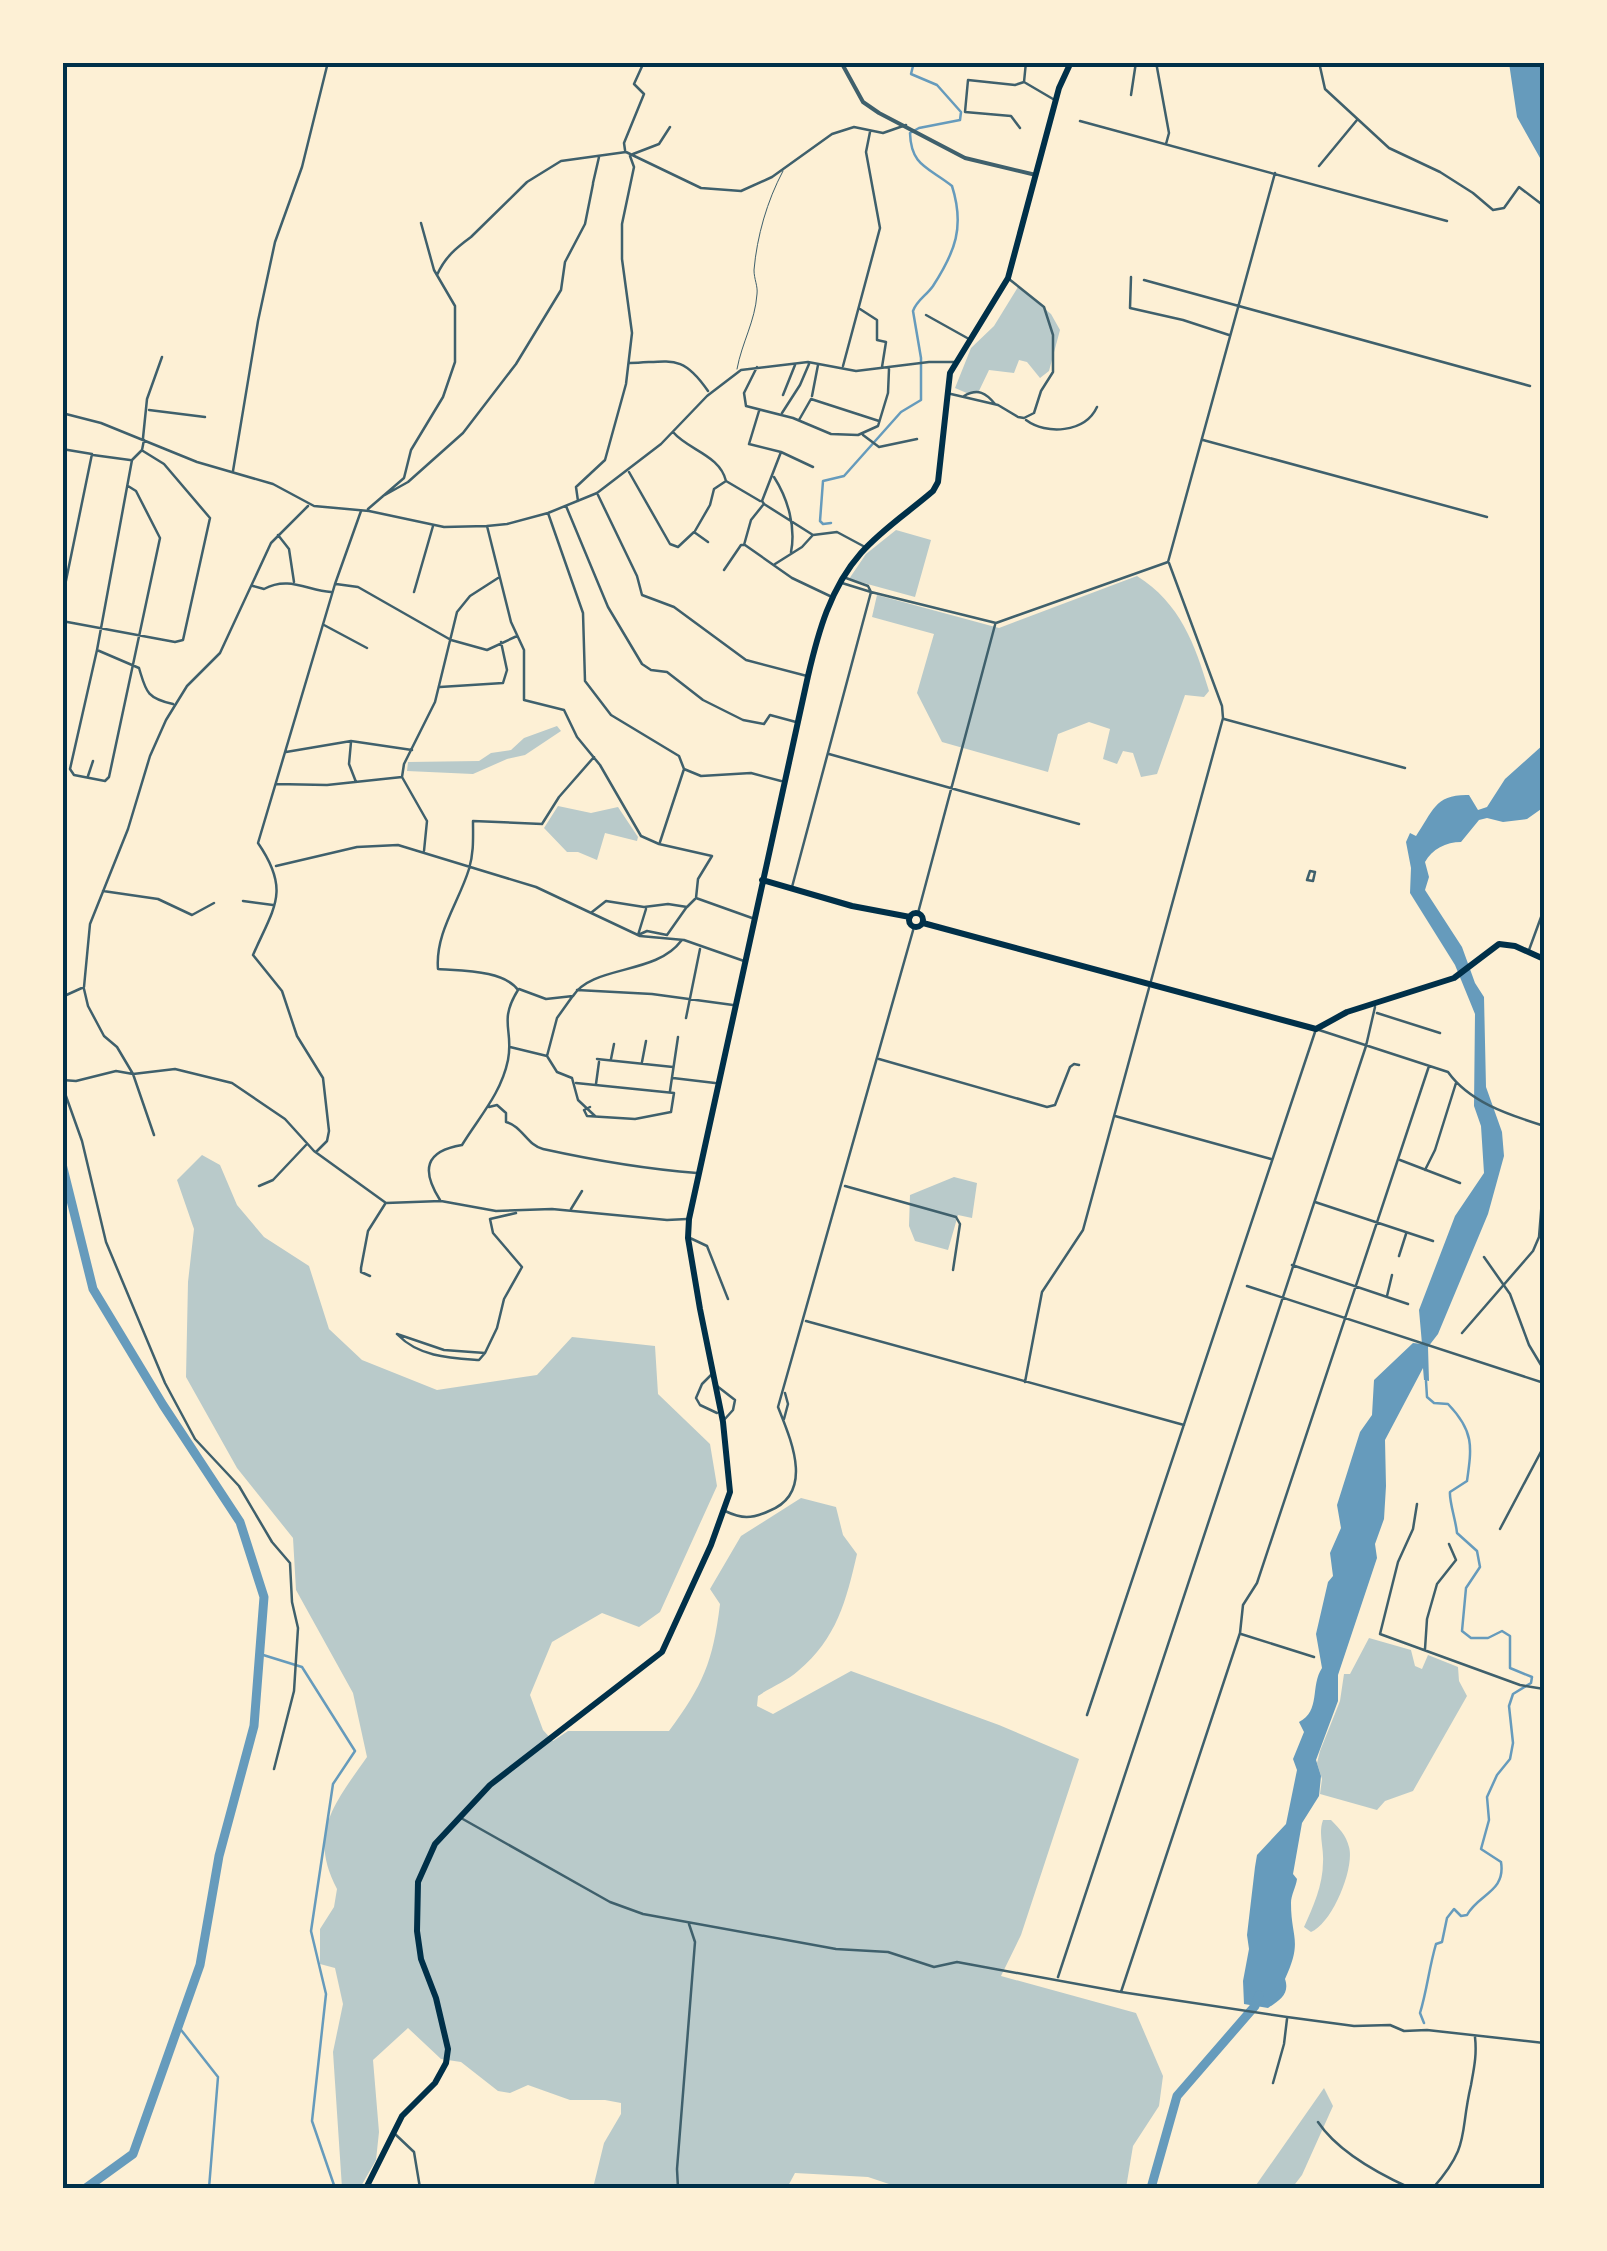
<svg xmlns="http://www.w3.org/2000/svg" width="1607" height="2251" viewBox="0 0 1607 2251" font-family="Georgia,serif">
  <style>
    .green { fill: #b9caca }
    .water { fill: #669bbc }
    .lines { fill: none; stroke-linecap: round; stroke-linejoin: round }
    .stream { stroke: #669bbc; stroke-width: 2.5 }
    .river { stroke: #669bbc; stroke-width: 9 }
    .service { stroke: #3f606c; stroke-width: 1 }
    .minor { stroke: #3f606c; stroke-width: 2.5 }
    .tertiary { stroke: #3f606c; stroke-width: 4 }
    .trunk { stroke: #003049; stroke-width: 6 }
    .neatline { fill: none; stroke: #003049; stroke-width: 4 }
  </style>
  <rect width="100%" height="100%" fill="#fdf0d5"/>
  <path class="green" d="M1018 287 1051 314 1060 330 1049 371 1040 378 1027 362 1019 360 1014 373 989 370 978 393 969 394 955 388 971 348 994 326Z
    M896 530 931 540 915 597 849 579 866 554Z
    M1137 576C1180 603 1195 644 1209 691L1204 697 1185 695 1157 774 1141 777 1133 753 1123 751 1117 764 1103 759 1110 729 1089 722 1058 734 1048 772 942 742 917 693 934 634 872 617 877 595 999 628Z
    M557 726 561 731 525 755 507 759 473 774 407 771 408 762 479 761 491 753 511 750 524 738Z
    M558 806 591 813 618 807 638 837 637 841 605 833 597 860 578 852H567L544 828Z
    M202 1155 220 1165 237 1205 264 1237 309 1266 329 1329 362 1360 437 1390 537 1375 572 1337 655 1346 658 1394 710 1444 717 1486 660 1612 639 1627 602 1613 552 1642 530 1695 543 1730 553 1741 568 1731H669C703 1685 713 1662 720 1604L710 1589 741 1536 801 1498 836 1507 843 1535 857 1554C846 1601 837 1638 798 1671 787 1681 771 1687 758 1696L757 1706 773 1714 851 1671 999 1725 1079 1759 1021 1935 1001 1976 1136 2013 1163 2076 1159 2106 1133 2146 1126 2188H901L868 2177 795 2173 787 2188H593L604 2143 621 2114V2103L605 2100H570L528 2085 510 2093 498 2091 461 2062 441 2059 408 2028 373 2060 379 2132 376 2160 360 2188H342L333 2052 343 2004 335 1968 320 1964V1929L334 1907 337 1889C308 1834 334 1804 367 1757L353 1693 296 1590 293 1538 237 1468 186 1377 188 1282 194 1229 177 1180Z
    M954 1177 977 1183 972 1218 958 1215 948 1250 915 1241 909 1226 910 1195Z
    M1369 1638 1411 1650 1415 1666 1422 1669 1428 1655 1458 1667 1459 1681 1467 1696 1413 1791 1385 1801 1377 1810 1320 1794 1322 1779 1317 1763 1320 1751 1340 1701 1344 1674H1350Z
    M1323 1820H1331C1339 1828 1346 1835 1349 1847 1355 1868 1332 1924 1311 1932L1304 1927C1313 1907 1323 1885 1323 1862 1324 1847 1318 1834 1323 1820Z
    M1324 2088 1333 2106 1302 2175 1292 2188H1254Z"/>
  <path class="water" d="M1509 63H1544L1541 88 1544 95V165L1517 117Z
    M1544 744V807L1527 819 1503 822 1487 818 1479 820 1461 842C1446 842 1432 849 1425 862L1429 877 1425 890 1462 947 1475 983 1484 997 1486 1087 1502 1132 1504 1156 1488 1214 1438 1334 1428 1347 1429 1381 1424 1380 1423 1368 1385 1440 1386 1486 1384 1519 1375 1544 1377 1558 1338 1675V1701L1316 1760 1321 1776 1319 1796 1302 1823 1293 1874 1297 1879C1296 1887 1291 1895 1291 1903 1291 1939 1303 1940 1285 1979 1290 1994 1280 2000 1268 2008L1244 2004 1243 1981 1249 1949 1247 1935 1255 1867 1257 1855 1286 1824 1297 1770 1293 1759 1304 1732 1299 1722C1321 1711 1310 1686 1322 1668L1316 1634 1328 1582 1333 1576 1330 1553 1341 1528 1337 1505 1360 1432 1372 1415 1374 1380 1413 1343 1422 1344 1419 1310 1455 1216 1484 1173 1481 1126 1474 1106 1475 1014 1455 965 1410 893 1411 868 1406 842 1410 833 1416 836C1433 811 1435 794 1469 795L1478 810 1487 807 1505 779Z"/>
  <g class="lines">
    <path class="stream" d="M831 523 823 524 820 521 823 481 844 476 901 412 921 400V358L913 311C917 300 926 296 933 286 955 252 965 227 952 186 928 167 911 166 910 133L919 128 960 120 961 112 937 85 911 74 914 62
      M260 1654 302 1667 355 1751 333 1784 311 1931 326 1994 312 2121 335 2188
      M1424 2023 1420 2013C1427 1990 1429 1968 1436 1944L1442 1942 1447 1918 1454 1909 1461 1916 1467 1915C1478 1894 1506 1892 1501 1862L1481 1849 1489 1820 1487 1797 1497 1775 1510 1759 1513 1743 1509 1706 1513 1694 1531 1683 1532 1677 1510 1668V1636L1502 1631 1488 1638H1471L1462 1631 1466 1588 1480 1567 1477 1551 1457 1533C1456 1521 1449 1501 1450 1492L1467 1481C1472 1446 1474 1431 1448 1404L1434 1403 1427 1397 1426 1381
      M178 2026 218 2077 209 2188"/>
    <path class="river" d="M62 1164 93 1289 163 1405 240 1522 264 1597 254 1726 219 1856 200 1965 133 2154 86 2188
      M1151 2188 1177 2096 1255 2006 1259 1995"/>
    <path class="service" d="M737 369C742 342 755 322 757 294 758 286 754 279 754 270 757 236 767 201 783 171"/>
    <path class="minor" d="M1026 62 1024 82 1053 99
      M1156 62 1169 133 1166 144
      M1319 62 1325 89 1389 148 1440 172 1473 193 1493 210 1504 208 1519 187 1544 206
      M1131 95 1136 62
      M1080 121 1447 221
      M1020 128 1011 116 965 112 968 80 1015 85 1024 82
      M625 150 624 143 644 94 634 84 644 62
      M633 154 659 144 670 127
      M1319 166 1357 120
      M593 183 599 157
      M437 275C445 257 456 248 471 237L527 182 561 161 626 152 701 188 741 191 772 177 832 134 854 127 883 133 906 125
      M1131 277 1130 308 1183 320 1229 335
      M1144 280 1530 386
      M860 309 877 320V340L886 342 882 367
      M926 315 969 339
      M630 363C671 362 682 353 708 391
      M843 366 880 228 866 152 870 132
      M757 367 744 393 746 406 793 418 831 434 858 435 878 426 888 393 889 369
      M951 394 998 405 1018 417 1024 418 1034 413 1041 391 1053 372V335L1044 307 1009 279
      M783 395 795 365
      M812 396 818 365
      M964 396C978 388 986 393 995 404
      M149 410 205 417
      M759 411 749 444 781 452 813 467
      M62 413 101 423 197 462 273 484 314 506 369 511 444 527 487 526 507 524 548 513 597 493 661 444 707 396 741 370 808 362 856 371 929 362H954
      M782 413 800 385 809 364
      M799 420 811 399 879 421
      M1026 420C1046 435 1085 433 1097 407
      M673 432C688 450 720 455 726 481L760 501
      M863 435 879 447 917 439
      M143 438 147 399 162 357
      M1203 440 1487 517
      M62 449 92 454 62 600
      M781 452 762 501 764 504 813 535 837 532 865 547
      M93 455 130 460
      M233 471 258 321 275 242 302 167 328 62
      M629 472 670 544 678 547 694 532 708 542
      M774 477C788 499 796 527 791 552
      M128 486 136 491 160 538 109 777 105 781 74 775 70 769 97 650 132 460 142 450 144 440
      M598 495 637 576 642 595 674 607 746 660 807 676
      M383 496 408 482 463 433 516 364 561 290 565 262 585 224 593 184
      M578 501 576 487 605 460 626 384 632 333 622 259V224L634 167 630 156
      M566 506 608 607 642 664 651 670 667 672 703 700 743 720 764 724 770 715 796 722
      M368 509 404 478 411 450 443 397 455 362V306L434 270 421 223
      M548 513 583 613 585 681 611 715 679 756 684 769 701 776 751 773 781 781
      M487 526 511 622 524 650V700L564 710 577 737 600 765 641 836 659 844 712 856 698 879 696 898 752 918
      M695 531 710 505 714 489 726 481
      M278 535 289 549 294 582
      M744 545 751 520 763 505
      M775 564 802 547 812 536
      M724 570 741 545H745L792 578 832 597
      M842 583 871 592 868 586 846 578
      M336 584 358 587 451 640 487 650 517 636
      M253 586 264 589C288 576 307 590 331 592
      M414 592 433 526
      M62 621 175 642 183 640 210 518 164 464 143 451
      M324 625 367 648
      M97 650 139 668C146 691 146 698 173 704
      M440 687 503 683 507 670 501 642
      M1224 719 1405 768
      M351 742 349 764 356 782
      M286 752 351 741 412 750
      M829 754 1079 824
      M88 776 93 761
      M276 784 327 785 402 777
      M660 842 684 769
      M424 851 427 821 402 777 404 764 435 702 457 612 470 596 498 578
      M276 866 357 847 398 845 536 887 640 936 684 940 744 961
      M1310 871 1315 872 1313 881 1307 880Z
      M792 887 871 592 996 623 1168 562 1275 173
      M103 891 158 899 192 915 214 903
      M243 901 273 905
      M646 909 638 935 647 931 667 935 686 908
      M592 912 606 901 644 907 668 904 687 907 695 899
      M918 913 995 625
      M1529 950 1544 909
      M1151 981 1223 718 1222 706 1169 563
      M84 989 88 1006 104 1036 117 1047 133 1074 154 1135
      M519 989 546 999 573 996C592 965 656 975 681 941
      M577 990 652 994 733 1005
      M62 997 84 987 90 924 128 829 150 756 166 720 187 686 220 653 271 543 308 506
      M1377 1013 1440 1033
      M686 1018 700 949
      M510 1047 547 1056 557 1072 572 1078 578 1100 595 1116
      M547 1056 557 1018 572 997
      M597 1059 673 1067
      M611 1059 614 1044
      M879 1059 1047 1107 1055 1105 1070 1067 1074 1064 1079 1065
      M642 1062 646 1041
      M673 1078 715 1083
      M62 1080 76 1081 116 1071 133 1074 175 1069 232 1083 285 1119 314 1151 386 1203 441 1201 496 1211 552 1209 667 1220 687 1219
      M576 1083 674 1093 671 1112 635 1119 587 1116 584 1110 590 1107
      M596 1084 599 1062
      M62 1085 82 1141 106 1242 165 1383 195 1439 239 1486 272 1542 290 1563 292 1602 298 1628 294 1691 274 1769
      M670 1091 678 1037
      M489 1107 497 1105 506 1113V1122C522 1126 528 1146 543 1149 593 1160 645 1169 697 1173
      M1115 1116 1271 1159
      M316 1152 327 1141 329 1131 323 1078 297 1036 282 991 253 955C274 907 291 891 258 843L335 584 361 511
      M1400 1160 1460 1183
      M1425 1170 1435 1150 1456 1083
      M259 1186 273 1180 306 1145
      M845 1186 956 1217 960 1224 953 1270
      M440 1200C421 1170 425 1151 462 1145 479 1117 501 1094 508 1060 514 1030 498 1022 518 990 504 970 461 971 438 969 435 933 459 902 469 869 474 852 473 838 473 821L542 824 559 797 594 757
      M1315 1202 1433 1241
      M571 1209 582 1191
      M690 1238 707 1246 728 1299
      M1399 1256 1406 1234
      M1484 1257 1510 1294 1529 1345 1544 1370
      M1292 1265 1408 1304
      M370 1276 361 1272V1268L368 1231 385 1204
      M1247 1286 1544 1383
      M1387 1296 1392 1275
      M806 1321 1184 1425
      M1462 1333 1533 1251 1539 1237 1544 1174
      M397 1334 444 1350 485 1353 497 1328 504 1299 522 1267 493 1233 490 1219 516 1213
      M398 1335C419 1357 451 1358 479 1360L485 1353
      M712 1374 702 1384 696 1398 700 1405 717 1413
      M1025 1382 1042 1292 1083 1230 1149 988
      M717 1386 735 1400 733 1410 724 1420
      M784 1419 788 1404 785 1393
      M1417 1504 1413 1529 1398 1562 1380 1634 1520 1685 1544 1689
      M725 1511C742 1519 751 1519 769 1511 815 1493 791 1440 778 1407L914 927
      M1500 1529 1544 1446
      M1241 1634 1314 1657
      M1425 1649 1427 1619 1437 1584 1456 1560 1449 1544
      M1087 1715 1316 1029 1448 1072C1470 1103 1510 1115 1544 1126
      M461 1818 610 1902 643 1914 836 1949 888 1952 934 1967 957 1962 1121 1992 1287 2017 1354 2026 1390 2025 1404 2031 1427 2030 1544 2043
      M1058 1977 1366 1046 1375 1007
      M1121 1992 1240 1633 1243 1605 1257 1583 1429 1066
      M1273 2083 1284 2044 1287 2019
      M1318 2122C1338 2152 1377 2173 1410 2188
      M395 2134 414 2152 420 2188
      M496 2188H506
      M678 2188 677 2169 695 1942 689 1924
      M1433 2188C1471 2144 1459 2136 1471 2085 1474 2068 1477 2055 1475 2037"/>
    <path class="tertiary" d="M841 62 863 102 879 113 965 158 1036 175"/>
    <path class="trunk" d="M762 880 852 906 910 917
      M909 920a7 7 0 1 1 14 0a7 7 0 1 1-14 0Z
      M923 923 1316 1029 1347 1012 1454 978 1499 944 1515 946 1544 959
      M366 2188 402 2116 435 2083 446 2063 448 2049 436 1998 421 1959 417 1931 418 1882 435 1844 490 1785 662 1652 711 1545 730 1492 723 1422 700 1309 688 1238 689 1219 808 676C818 633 830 588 861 553 881 530 910 511 933 491L938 482 950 373 1008 278 1059 88 1071 62"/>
  </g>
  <rect width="1607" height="2251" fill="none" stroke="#fdf0d5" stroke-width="130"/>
  <rect x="65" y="65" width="1477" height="2121" class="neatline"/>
</svg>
